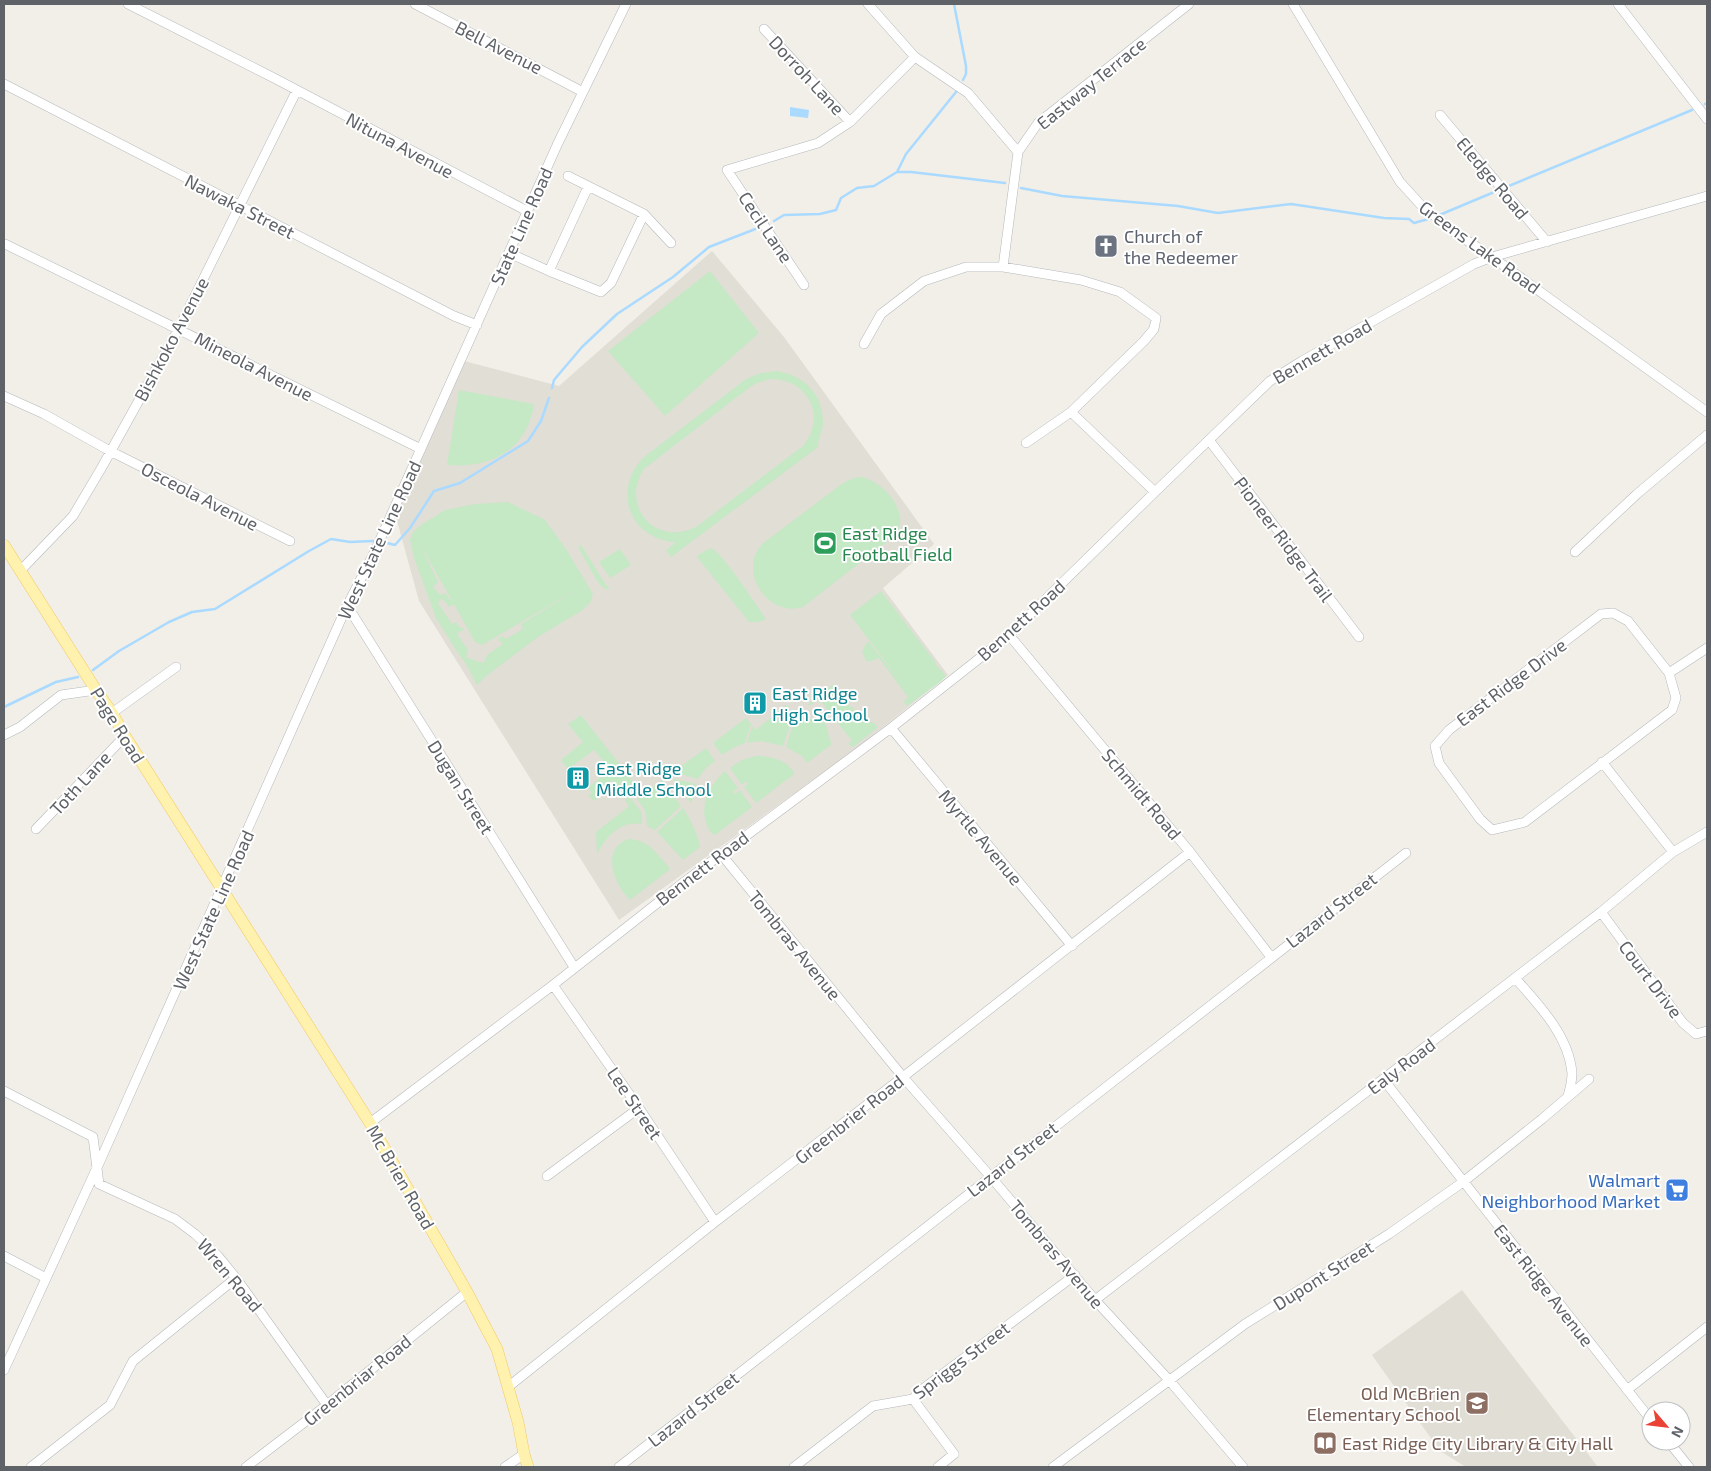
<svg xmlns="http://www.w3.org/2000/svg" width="1711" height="1471" viewBox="0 0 1711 1471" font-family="'Exo 2',sans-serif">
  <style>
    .education { fill: #e1ded6 }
    .green { fill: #c5e8c5; fill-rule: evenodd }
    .water { fill: #aadaff }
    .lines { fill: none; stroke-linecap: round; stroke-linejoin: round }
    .stream { stroke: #aadaff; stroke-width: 2.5 }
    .minor-casing { stroke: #b5b8bc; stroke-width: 10 }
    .major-casing { stroke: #f2c960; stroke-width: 12 }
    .minor { stroke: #fff; stroke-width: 9 }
    .major { stroke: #fff2af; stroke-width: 11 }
    .labels { text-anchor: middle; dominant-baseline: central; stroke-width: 4; stroke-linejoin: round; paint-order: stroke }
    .street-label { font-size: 18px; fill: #5f6368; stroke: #fff }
    .worship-label { font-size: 18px; fill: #5b616d; stroke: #fff; text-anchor: start }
    .leisure-label { font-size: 18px; fill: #27864d; stroke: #fff; text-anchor: start }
    .culture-label { font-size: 18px; fill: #0d838f; stroke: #fff; text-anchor: start }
    .shop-label { font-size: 18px; fill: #366cbe; stroke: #fff; text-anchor: end }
    .education-label { font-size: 18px; fill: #785e54; stroke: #fff; text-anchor: end }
  </style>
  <rect width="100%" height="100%" fill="#f1efe8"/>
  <path class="education" d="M712 251 784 337 934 544 883 588 948 675 856 749 619 920 419 601 396 517 464 361 559 386Z
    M1462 1290 1598 1467H1466L1440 1451 1372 1355Z"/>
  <path class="green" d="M710 271 759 333 665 416 608 351Z
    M777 371C804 375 824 395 823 424 822 432 818 439 818 447L671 557 666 550 676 542C630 540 611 490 644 457L746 379 761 373ZM770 379C809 379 827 417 803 446L696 527C655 547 620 506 644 469L750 387 757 383Z
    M459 390 534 404C534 410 531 416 529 423 515 457 482 468 447 465Z
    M862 477C885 483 909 511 897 534L803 607C768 618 737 572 762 544L843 483 854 478Z
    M508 502 545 520 566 549 593 594 590 603 581 611 538 637 486 676 477 685 466 664 456 650 436 618 414 558 410 540 413 532 421 525 445 510 475 504ZM420 544 452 601V602L445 593 440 595 433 587 438 582ZM583 586 521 624 523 629 506 639 503 636 498 639 503 644 487 655 485 661 482 663 466 657 468 650 457 634 464 629 458 626 456 622 452 624 438 603 442 598 449 607 454 604 475 642 482 645Z
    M581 545 606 585 610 589H605L599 584 578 547Z
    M711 548C722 552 757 606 766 619L759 622H749L697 557 698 555Z
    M620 549 631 565 610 578 599 562Z
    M881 591 936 663 935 664 946 676 940 682 907 706 904 702 908 697 879 658 871 661H866L862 651 868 641 905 687 850 615Z
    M834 684 850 707H852L862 719 876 724 877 728 853 747 848 744 852 741 819 699 811 705H807Z
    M786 705 794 713 783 746 761 741 747 743 752 726 756 730Z
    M801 710 812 720 821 719C829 725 827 736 832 744L807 763 802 756 786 747 795 717Z
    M581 715 634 783 620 794 613 785 594 801 588 795 592 793 588 788 610 769 594 750 568 769 561 760 583 742 568 724Z
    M746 718 751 724 745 743 733 748 722 755 713 743Z
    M706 748 715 761 706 768 698 779 673 772Z
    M756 756C769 756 787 759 794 773L793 775 756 803 744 787 748 784 747 781 742 785 730 768 742 760Z
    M725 771 738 788 733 792 735 794 740 790 752 807 715 835C709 832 708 828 706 822 700 801 710 785 725 771Z
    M674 779 696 784 691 803 673 780Z
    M662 780 681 806 655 830 647 826 646 812 637 799Z
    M629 796 642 813V824C620 820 606 837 597 854L596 832 629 806 625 800Z
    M683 808C688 814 700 839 700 847L683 860 657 832Z
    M628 839C648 839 656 853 669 867V870L630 900C614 885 600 849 628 839Z"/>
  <path class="water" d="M790 107 809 110 808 118 790 116Z"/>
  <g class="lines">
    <path class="stream" d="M954 4 966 66V74L963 80
      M1705 104 1707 103
      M897 172 906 154 956 92
      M1021 188 1062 196 1178 206 1218 213 1291 204 1384 218 1409 219 1414 223 1432 218
      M1504 188 1692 110
      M1437 216 1499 190
      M774 221 784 215 820 214 836 210 841 198 857 188 874 186 897 172H911L1005 183
      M552 388 554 380 582 347 617 314 673 277 709 247 758 228
      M387 543 395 545 410 528 434 491 460 483 528 441 541 421 549 398
      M93 670 119 651 169 622 192 612 215 609 309 551 331 539 350 542 373 541
      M4 707 56 682 78 677"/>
    <g class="minor-casing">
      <path id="minor" d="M128 4 274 78 527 211
        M415 4 583 92
        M868 4 915 57 968 93 1018 152
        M1293 4 1400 182 1420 204 1454 232 1492 257 1707 412
        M1618 4 1707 119
        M764 29 850 122
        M4 84 454 316 477 325
        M1440 115 1547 242
        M568 176 644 214 671 243
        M588 187 549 271 601 292 611 283 644 214
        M5 244 421 449
        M509 253 549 271
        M1003 267 1018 152 1038 123 1189 4
        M804 285 727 170 818 143 850 122 915 57
        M864 344 881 314 924 281 966 267H1003L1081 280 1120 292 1156 318 1154 329 1144 341 1071 412 1026 443
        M4 396 44 414 110 451 290 541
        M1071 412 1155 492
        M1209 440 1359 637
        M1575 552 1637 494 1707 435
        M20 571 73 516 102 467 179 328 297 90
        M346 608 353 615 574 967
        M1613 613 1628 621 1669 673 1676 698 1672 710 1525 822 1492 830 1480 819 1439 763 1435 746 1449 730 1601 614Z
        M1009 635 1190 852 1271 957
        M1669 673 1707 648
        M112 713 176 667
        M891 728 1072 946
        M4 735 20 727 61 695 96 690
        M1602 762 1673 852
        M36 829 125 736
        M721 854 903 1077 990 1176 1095 1300 1169 1380 1243 1467
        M1601 912 1683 1023 1696 1034 1707 1031
        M1515 978C1539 1005 1569 1036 1572 1073 1572 1081 1570 1089 1568 1096
        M553 985 639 1108 715 1222
        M1383 1079 1651 1420
        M4 1091 93 1137 99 1184 175 1219 195 1234 218 1256 236 1278 327 1405
        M370 1123 553 985 688 879 891 728 1009 635 1155 492 1270 381 1302 361 1474 264 1492 257 1707 196
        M547 1176 639 1108
        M4 1256 46 1278
        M1095 1300 1601 912 1673 852 1707 832
        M4 1370 100 1161 346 608 375 551 558 143 626 4
        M508 1387 715 1222 903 1077 1190 852
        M1627 1390 1707 1327
        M913 1399 954 1454 938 1467
        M1668 1441 1689 1467
        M31 1467 110 1405 133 1361 236 1278
        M246 1467 327 1405 467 1292
        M505 1467 524 1454
        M619 1467 1406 853
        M794 1467 873 1406 913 1399 920 1391 1075 1275
        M1053 1467 1245 1324 1389 1234 1463 1182 1542 1119 1589 1079"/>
    </g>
    <g class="major-casing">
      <path id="major" d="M4 545 96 690 112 713 125 736 370 1123 467 1292 497 1349 518 1422 524 1454 528 1467"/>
    </g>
    <use href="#minor" class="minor"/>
    <use href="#major" class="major"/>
  </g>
  <defs>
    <g id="church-square" transform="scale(1.25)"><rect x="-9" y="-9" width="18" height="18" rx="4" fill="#6b7280" stroke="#fff"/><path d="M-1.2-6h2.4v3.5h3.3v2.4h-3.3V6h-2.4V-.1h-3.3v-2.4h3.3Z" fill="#fff"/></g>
    <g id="stadium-square" transform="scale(1.25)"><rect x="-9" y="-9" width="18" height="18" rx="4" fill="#2e9e5b" stroke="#fff"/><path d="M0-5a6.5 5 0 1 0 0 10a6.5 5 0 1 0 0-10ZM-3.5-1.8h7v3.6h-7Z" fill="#fff"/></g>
    <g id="building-square" transform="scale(1.25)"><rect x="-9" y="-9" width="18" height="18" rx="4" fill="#0f9aa8" stroke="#fff"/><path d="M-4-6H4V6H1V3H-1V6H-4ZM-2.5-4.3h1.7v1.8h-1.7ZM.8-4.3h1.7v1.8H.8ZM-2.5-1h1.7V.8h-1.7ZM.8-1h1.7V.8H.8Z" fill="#fff"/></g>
    <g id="supermarket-square" transform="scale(1.25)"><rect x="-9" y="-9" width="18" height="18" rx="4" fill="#3f7fe0" stroke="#fff"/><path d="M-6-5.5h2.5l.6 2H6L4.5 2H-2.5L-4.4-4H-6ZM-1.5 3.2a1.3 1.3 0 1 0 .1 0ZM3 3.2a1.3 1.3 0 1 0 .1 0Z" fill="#fff"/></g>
    <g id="school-square" transform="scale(1.25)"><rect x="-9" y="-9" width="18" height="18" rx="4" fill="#8d6e63" stroke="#fff"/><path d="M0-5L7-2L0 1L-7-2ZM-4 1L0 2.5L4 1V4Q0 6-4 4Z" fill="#fff"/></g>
    <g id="library-square" transform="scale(1.25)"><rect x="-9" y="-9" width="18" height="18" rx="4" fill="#8d6e63" stroke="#fff"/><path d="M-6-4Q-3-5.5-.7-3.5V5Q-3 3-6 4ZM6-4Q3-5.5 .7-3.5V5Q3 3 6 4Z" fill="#fff"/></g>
  </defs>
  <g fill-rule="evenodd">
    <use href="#church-square" x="1106" y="246"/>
    <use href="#stadium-square" x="825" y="543"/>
    <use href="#building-square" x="755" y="703"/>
    <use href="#building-square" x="578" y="778"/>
    <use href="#supermarket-square" x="1677" y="1190"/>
    <use href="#school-square" x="1477" y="1403"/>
    <use href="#library-square" x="1325" y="1443"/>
  </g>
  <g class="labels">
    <g class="street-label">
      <text transform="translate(499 47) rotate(27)">Bell Avenue</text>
      <text transform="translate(807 75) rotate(47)">Dorroh Lane</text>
      <text transform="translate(1091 83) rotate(-39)">Eastway Terrace</text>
      <text transform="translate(400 145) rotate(28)">Nituna Avenue</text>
      <text transform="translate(1493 178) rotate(50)">Eledge Road</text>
      <text transform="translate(240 206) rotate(27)">Nawaka Street</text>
      <text transform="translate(521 226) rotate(-66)">State Line Road</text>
      <text transform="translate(766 227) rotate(56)">Cecil Lane</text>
      <text transform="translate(1480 247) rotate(36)">Greens Lake Road</text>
      <text transform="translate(171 339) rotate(-62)">Bishkoko Avenue</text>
      <text transform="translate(1322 351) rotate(-30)">Bennett Road</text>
      <text transform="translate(254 366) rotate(27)">Mineola Avenue</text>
      <text transform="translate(200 496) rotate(27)">Osceola Avenue</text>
      <text transform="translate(1284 539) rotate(53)">Pioneer Ridge Trail</text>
      <text transform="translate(379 540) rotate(-65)">West State Line Road</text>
      <text transform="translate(1021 620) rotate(-42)">Bennett Road</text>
      <text transform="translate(1511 682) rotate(-37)">East Ridge Drive</text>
      <text transform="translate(118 725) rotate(58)">Page Road</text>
      <text transform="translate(80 783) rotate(-47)">Toth Lane</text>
      <text transform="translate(461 787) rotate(58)">Dugan Street</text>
      <text transform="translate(1142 794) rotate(50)">Schmidt Road</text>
      <text transform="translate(981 837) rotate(50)">Myrtle Avenue</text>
      <text transform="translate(702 868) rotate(-37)">Bennett Road</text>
      <text transform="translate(213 910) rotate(-66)">West State Line Road</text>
      <text transform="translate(1331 910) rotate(-38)">Lazard Street</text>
      <text transform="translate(795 945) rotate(51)">Tombras Avenue</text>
      <text transform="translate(1651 979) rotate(53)">Court Drive</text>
      <text transform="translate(1401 1066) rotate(-37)">Ealy Road</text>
      <text transform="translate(635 1103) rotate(56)">Lee Street</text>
      <text transform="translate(849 1119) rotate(-38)">Greenbrier Road</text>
      <text transform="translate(1012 1159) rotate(-38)">Lazard Street</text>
      <text transform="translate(401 1177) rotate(60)">Mc Brien Road</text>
      <text transform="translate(1057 1254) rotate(50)">Tombras Avenue</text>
      <text transform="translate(230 1275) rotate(50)">Wren Road</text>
      <text transform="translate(1323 1275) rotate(-32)">Dupont Street</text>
      <text transform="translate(1544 1285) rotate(52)">East Ridge Avenue</text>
      <text transform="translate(961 1360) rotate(-37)">Spriggs Street</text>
      <text transform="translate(357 1380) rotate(-39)">Greenbriar Road</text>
      <text transform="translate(693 1409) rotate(-38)">Lazard Street</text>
    </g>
    <g class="worship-label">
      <text x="1124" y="236">Church of<tspan x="1124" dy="21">the Redeemer</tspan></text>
    </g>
    <g class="leisure-label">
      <text x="842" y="533">East Ridge<tspan x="842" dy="21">Football Field</tspan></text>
    </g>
    <g class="culture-label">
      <text x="772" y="693">East Ridge<tspan x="772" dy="21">High School</tspan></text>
      <text x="596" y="768">East Ridge<tspan x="596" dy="21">Middle School</tspan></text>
    </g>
    <g class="shop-label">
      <text x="1660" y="1180">Walmart<tspan x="1660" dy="21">Neighborhood Market</tspan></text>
    </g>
    <g class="education-label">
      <text x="1460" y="1393">Old McBrien<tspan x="1460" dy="21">Elementary School</tspan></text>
      <text x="1342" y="1443" text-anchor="start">East Ridge City Library &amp; City Hall</text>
    </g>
  </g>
  <rect width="1711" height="1471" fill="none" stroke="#5f6368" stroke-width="10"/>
  <g transform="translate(1666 1426) rotate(118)"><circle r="24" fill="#ffffff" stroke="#bfc1c3"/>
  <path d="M0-4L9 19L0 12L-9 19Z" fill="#ea4335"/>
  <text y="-8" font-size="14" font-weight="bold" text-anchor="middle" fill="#5f6368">N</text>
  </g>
</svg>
